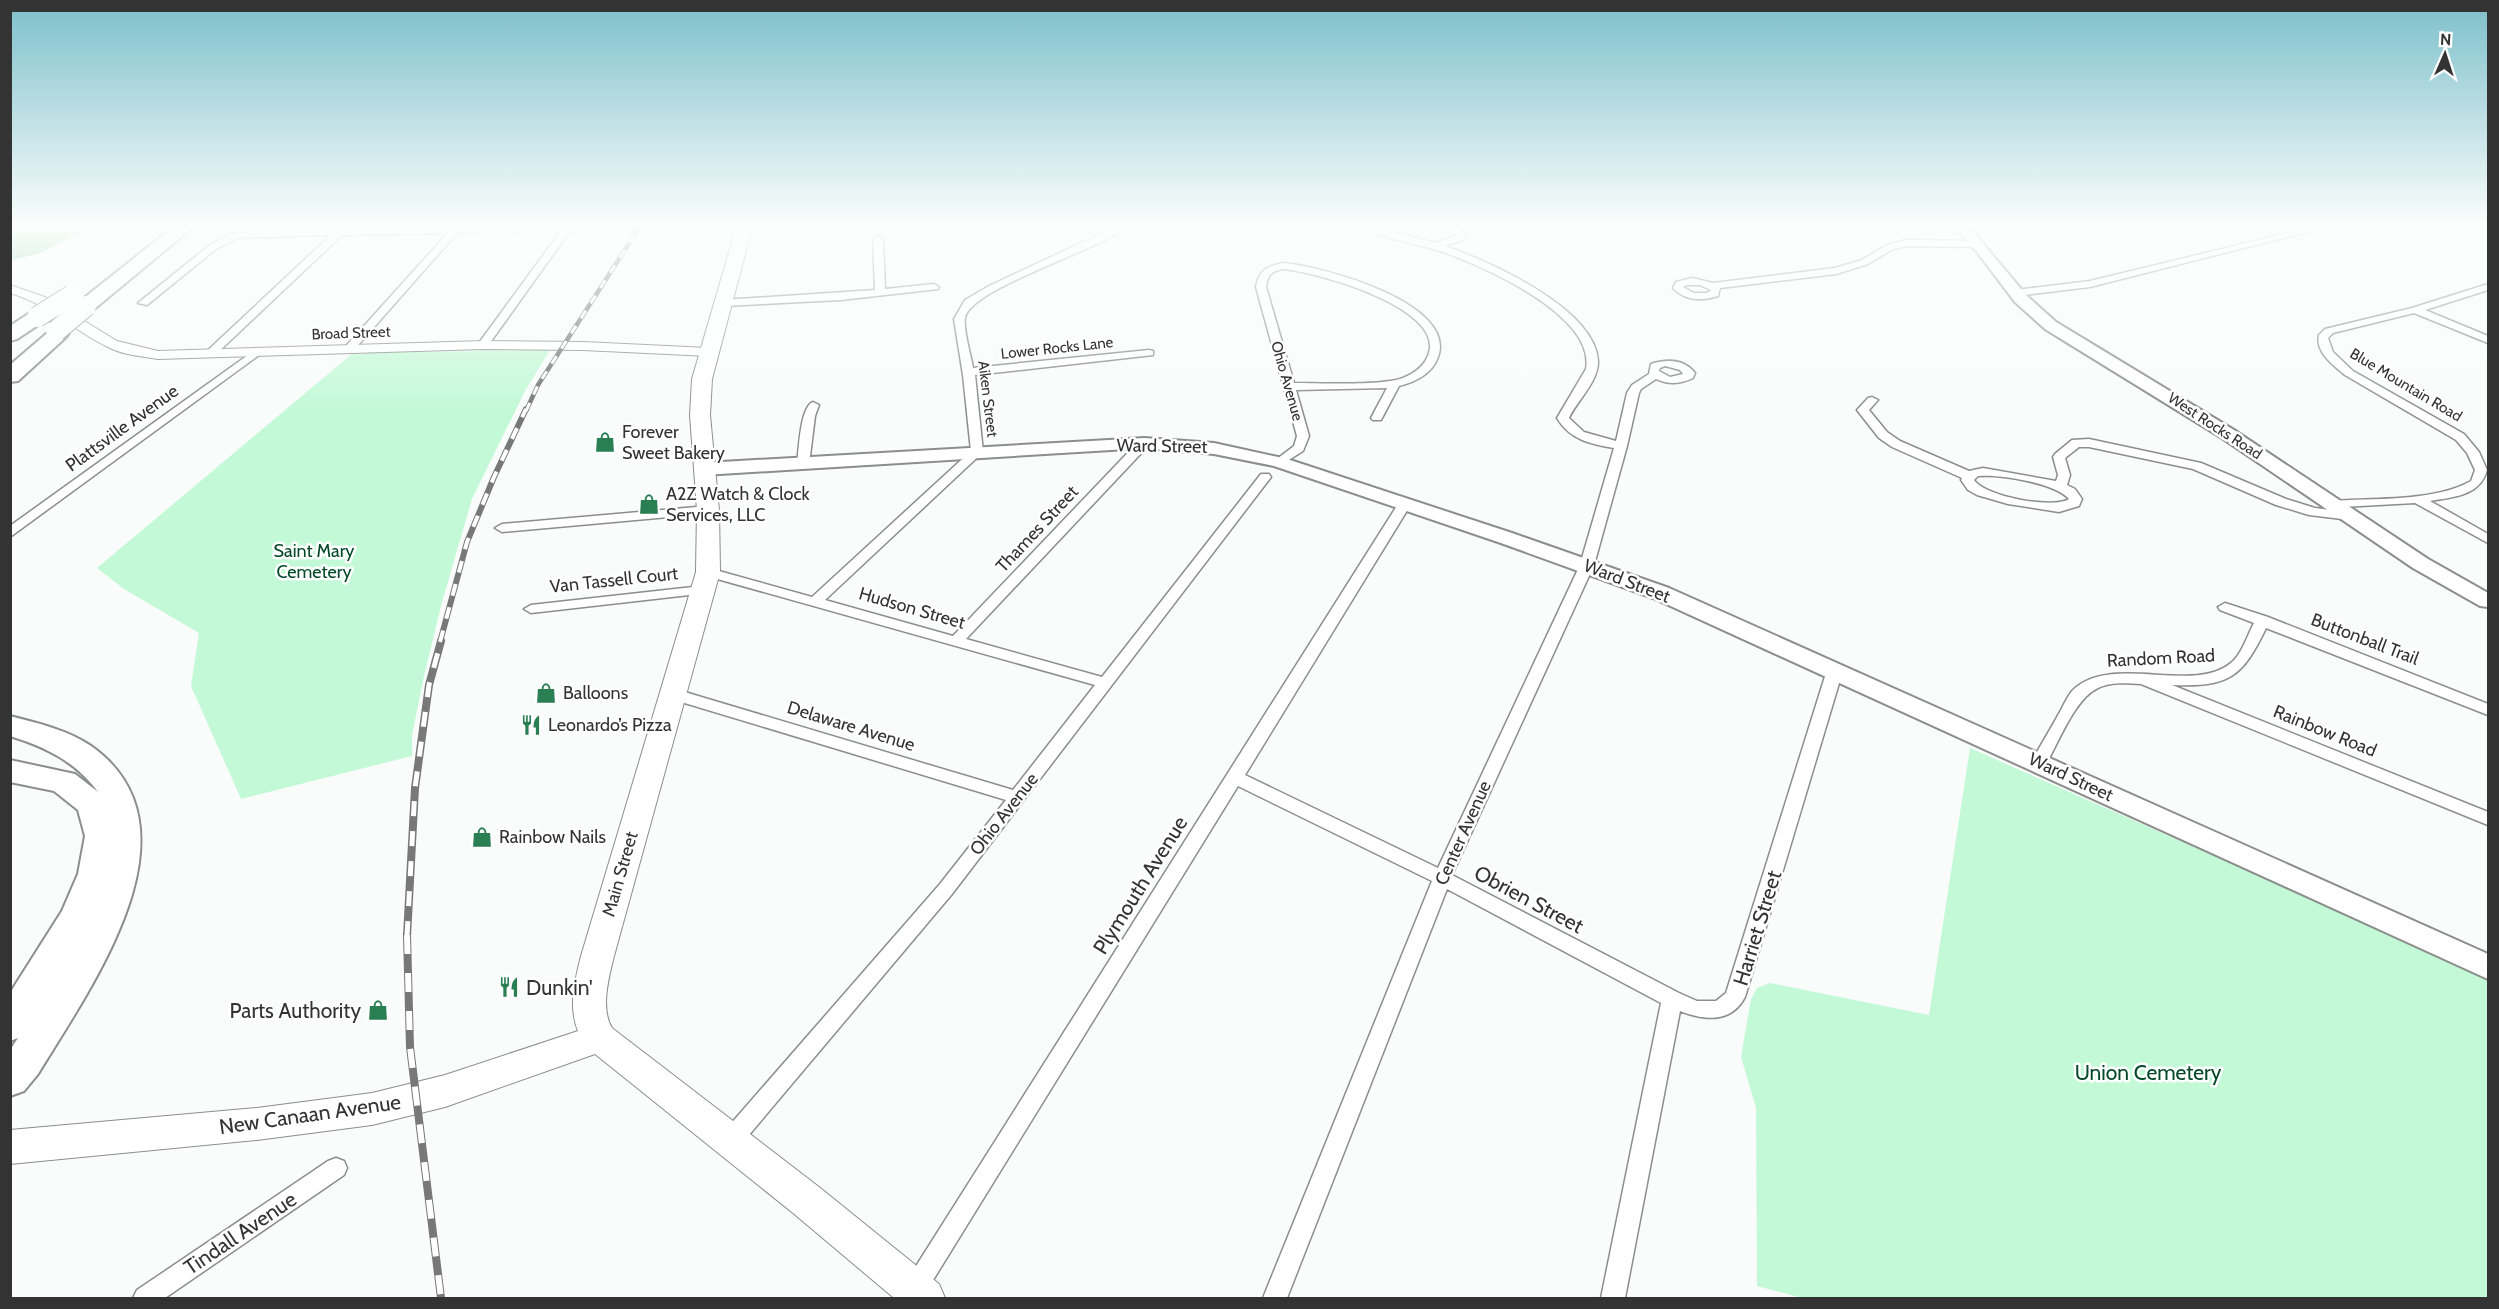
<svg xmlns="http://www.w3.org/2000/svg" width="2499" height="1309" viewBox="0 0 2499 1309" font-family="Cabin,sans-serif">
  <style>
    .green { fill: #c4f9d7 }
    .water { fill: #7bcf9d }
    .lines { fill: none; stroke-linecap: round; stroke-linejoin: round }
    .minor-casing { stroke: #8b8e8c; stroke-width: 3 }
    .tertiary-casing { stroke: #8b8e8c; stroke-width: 2 }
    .secondary-casing { stroke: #8b8e8c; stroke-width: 4 }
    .primary-casing { stroke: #8b8e8c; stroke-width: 2 }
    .motorway-casing { stroke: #8b8e8c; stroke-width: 4 }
    .minor { fill: #fff; fill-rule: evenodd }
    .tertiary { fill: #fff; fill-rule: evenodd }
    .secondary { fill: #fff; fill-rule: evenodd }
    .primary { fill: #fff; fill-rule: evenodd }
    .motorway { fill: #fff; fill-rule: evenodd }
    .rail-far3-casing { stroke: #777877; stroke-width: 4.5 }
    .rail-far2-casing { stroke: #777877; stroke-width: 6 }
    .rail-far1-casing { stroke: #777877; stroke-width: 8 }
    .rail-casing { stroke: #777877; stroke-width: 8 }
    .rail-far3 { stroke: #fff; stroke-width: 3; stroke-dasharray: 9; stroke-linecap: butt }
    .rail-far2 { stroke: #fff; stroke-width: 4; stroke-dasharray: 12; stroke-linecap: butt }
    .rail-far1 { stroke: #fff; stroke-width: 5; stroke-dasharray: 15; stroke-linecap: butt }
    .rail { stroke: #fff; stroke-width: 6; stroke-dasharray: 19; stroke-linecap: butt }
    .motorway-bridge-casing { stroke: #8b8e8c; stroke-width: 22; stroke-linecap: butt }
    .motorway-bridge { stroke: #fff; stroke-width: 20 }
    .labels { text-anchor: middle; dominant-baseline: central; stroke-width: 5; stroke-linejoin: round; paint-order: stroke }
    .far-street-label { font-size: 15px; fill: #323332; stroke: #fff }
    .street-label { font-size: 18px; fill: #323332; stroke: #fff }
    .poi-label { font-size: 18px; fill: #323332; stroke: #fff; text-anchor: start }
    .park-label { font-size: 18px; fill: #034929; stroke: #fff }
    .near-street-label { font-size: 21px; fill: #323332; stroke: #fff }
    .near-poi-label { font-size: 21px; fill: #323332; stroke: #fff; text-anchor: start }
    .near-park-label { font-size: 21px; fill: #034929; stroke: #fff }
  </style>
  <rect width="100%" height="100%" fill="#f9fcfa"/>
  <path class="green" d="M550 350 525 391 472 499 442 602 424 676 412 735V756L241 799 191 686 199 633 124 589 97 568 353 353Z
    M1970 748 2488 977V1298H1802L1757 1286 1756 1108 1741 1057 1751 999 1757 988 1770 983 1929 1015Z"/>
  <path class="water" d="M10 228H90L38 254 11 260Z"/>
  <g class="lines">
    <g class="minor-casing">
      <path id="minor" d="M341 228H526L521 231 458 232 353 351 349 352 344 349 345 347 448 233 342 235 214 356H206V352L331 235 237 238 216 249 147 305 138 303 210 245 232 233Z
        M563 228H572L487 347H479V343Z
        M1113 228H1125C1099 250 969 289 965 318 963 330 971 355 973 368L1149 350 1153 351V355L975 375 983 452 825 600 953 636 1140 440H1148V446L966 639 1102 677 1261 474H1269L1271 477 952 894 738 1148 730 1151 722 1148 719 1141 722 1134 940 884 1006 800 668 698 665 694 668 690H678L1013 790 1095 685 703 575 701 572 708 568 812 597 971 451 963 375 954 319 965 300 989 286Z
        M1367 228H1380L1435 243 1456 236 1450 228H1460L1466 235 1463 240 1445 246C1488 261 1595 308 1598 361 1599 381 1577 401 1569 418L1584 432 1616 441 1627 393 1632 385 1649 374 1651 364C1667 359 1684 359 1695 373L1693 378C1680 384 1669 385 1656 379L1641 389 1639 393 1627 446 1594 565 1452 875 1679 993 1697 1001H1716L1726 993 1827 670 1835 665 1843 670 1745 997C1731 1024 1703 1020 1680 1011L1625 1298H1601L1661 1003 1447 889 1287 1298H1263L1432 881 1238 786 922 1298H906L902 1290 906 1282 1400 501H1410L1411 504 1245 775 1438 868 1580 565 1614 448C1591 444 1570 440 1557 418L1586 369C1596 315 1481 265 1440 251 1425 246 1377 237 1367 228ZM1665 366 1680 370 1683 374 1670 377 1659 371 1660 368Z
        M2308 228H2323L2090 287 2016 296 2011 293 2016 290 2090 281Z
        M878 236 883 239 885 289 934 284 939 287 938 289 841 300 724 306 719 303 724 300 875 290 873 239Z
        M1907 240 1980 241 1985 244 1980 247 1907 246 1893 249 1868 264 1836 274 1720 288 1718 296C1702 301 1685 301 1673 288L1676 282 1692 278 1713 283 1835 268 1862 260 1887 245ZM1687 285H1700L1711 290 1707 293H1694L1683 287Z
        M1283 263C1321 266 1458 303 1438 357 1432 374 1415 382 1399 386L1381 420H1373L1371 418 1387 388 1296 390 1309 436 1303 451 1279 466 1273 462 1294 446 1297 436 1256 287C1259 270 1266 267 1283 263ZM1283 269C1316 272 1443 307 1429 353 1425 366 1415 373 1403 378 1382 386 1320 383 1294 383L1266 287C1268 275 1271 271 1283 269Z
        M2488 284V290L2425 310 2488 336V343L2414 313 2333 333 2328 338 2333 352 2353 371 2464 434 2479 452 2487 470C2480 496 2453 497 2430 501L2488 534V543L2415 503 2324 508 2323 505 2329 501C2371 498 2434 502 2471 481L2475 470 2467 453 2456 440 2345 375C2333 365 2315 352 2319 335L2325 329 2412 308Z
        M255 350 260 353 259 355 10 537V526Z
        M1872 397 1878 400 1869 410 1887 432 1900 441 1969 471 1983 468 2056 481 2058 475 2053 457 2055 454 2072 440 2089 439 2201 463 2286 499 2315 508 2347 512 2349 515 2342 519 2309 515 2276 505 2193 469 2089 447H2079L2065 458 2070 475 2067 485 2075 489 2082 499 2079 506 2059 512 2008 504 1977 495 1968 490 1961 480 1962 478 1892 447 1879 438 1857 410 1868 398ZM1978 476C1999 474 2055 483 2069 499 2053 509 1986 497 1974 480Z
        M813 402 819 405 815 416 809 464 803 468 797 464C799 450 800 407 813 402Z
        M708 506 713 507 715 510 713 513 502 532 495 528 502 524Z
        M702 586 707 587 709 590 707 593 531 613 524 609 531 605Z
        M2225 603 2268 617 2488 704V715L2266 628C2242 678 2229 687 2172 685L2488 812V825L2141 684C2127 683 2110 682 2098 688 2075 698 2058 744 2045 766H2033L2031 762C2041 745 2051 728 2061 710 2064 704 2068 696 2072 691 2110 652 2193 695 2231 663 2242 654 2247 636 2254 623L2220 610 2218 607Z
        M336 1158 344 1161 347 1168 344 1175 165 1298H133L137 1290 328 1161Z"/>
    </g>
    <g class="tertiary-casing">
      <path id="tertiary" d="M10 285 45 297 117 341 158 351 483 341 583 342 709 348 716 352 709 356 583 350 483 349 158 359C141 356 123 355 108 347 74 331 48 304 10 293Z"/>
    </g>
    <g class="secondary-casing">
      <path id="secondary" d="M1955 228H1970L2026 295 2056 322 2234 430 2428 559 2488 593V607L2480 606 2413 568 2222 438 2045 329 2015 302 1978 253Z
        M1144 438 1214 443 1287 459 1512 533 1669 588 2488 954V979L1653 598 1498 542 1274 466 1214 454 1144 448 704 475 697 473 695 469 697 465 704 463Z"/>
    </g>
    <g class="primary-casing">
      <path id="primary" d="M736 228H752L712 379 710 415 719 510 720 572 614 956C609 977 600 1008 612 1028L819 1187 939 1284 945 1298H894L793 1213 595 1054 445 1107 372 1125 257 1140 10 1164V1130L257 1108 372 1093 445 1075 578 1031C568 1007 575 980 581 956L696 572 697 510 690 415 692 379Z"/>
    </g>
    <g class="motorway-casing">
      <path id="motorway" d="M172 228H192L93 310H79L76 306 79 302Z
        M37 311 44 313 47 317 44 321 17 339 10 341V326L30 313Z
        M59 327 66 329 69 333 66 337 18 381 10 382V365L52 329Z
        M10 716C37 723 68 730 91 746 207 828 90 988 38 1074L24 1091 10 1096V1050L18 1038 10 1041V993L62 911 78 874 85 836 78 810 54 791 10 782V760L75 774 98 792C76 762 46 747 10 736Z"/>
    </g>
    <use href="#minor" class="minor"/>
    <use href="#tertiary" class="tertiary"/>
    <use href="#secondary" class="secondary"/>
    <use href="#primary" class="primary"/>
    <use href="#motorway" class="motorway"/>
    <g class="rail-far3-casing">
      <path id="rail-far3" d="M526 411 538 385 639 228"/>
    </g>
    <g class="rail-far2-casing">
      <path id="rail-far2" d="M440 642 467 542 494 477 526 409"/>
    </g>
    <g class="rail-far1-casing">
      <path id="rail-far1" d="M407 936 415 788 429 685 441 641"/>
    </g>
    <g class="rail-casing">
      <path id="rail" d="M407 935 410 1047 441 1298"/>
    </g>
    <use href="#rail-far3" class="rail-far3"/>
    <use href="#rail-far2" class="rail-far2"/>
    <use href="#rail-far1" class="rail-far1"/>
    <use href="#rail" class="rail"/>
    <g class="motorway-bridge-casing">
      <path id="motorway-bridge" d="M37 317 72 295
        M56 331 86 306"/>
    </g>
    <use href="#motorway-bridge" class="motorway-bridge"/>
  </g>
  <linearGradient id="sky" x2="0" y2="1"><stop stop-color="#7cbfca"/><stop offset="0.55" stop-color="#fcfefd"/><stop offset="1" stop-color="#fcfefd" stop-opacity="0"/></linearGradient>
  <rect width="2499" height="411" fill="url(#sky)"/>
  <defs>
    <g id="shop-bare" transform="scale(1.62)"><path d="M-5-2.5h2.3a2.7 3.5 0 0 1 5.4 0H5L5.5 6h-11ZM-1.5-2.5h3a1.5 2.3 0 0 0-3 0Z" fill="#297e52" stroke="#fff" stroke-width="2.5" paint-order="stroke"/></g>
    <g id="restaurant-bare" transform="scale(1.62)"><path d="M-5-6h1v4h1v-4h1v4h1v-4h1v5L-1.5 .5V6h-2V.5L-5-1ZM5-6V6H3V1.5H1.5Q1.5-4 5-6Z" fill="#297e52" stroke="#fff" stroke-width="2.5" paint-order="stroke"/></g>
  </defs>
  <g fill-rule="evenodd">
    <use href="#shop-bare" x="605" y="442"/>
    <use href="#shop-bare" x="649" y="504"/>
    <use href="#shop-bare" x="546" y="693"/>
    <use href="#restaurant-bare" x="531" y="725"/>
    <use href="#shop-bare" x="482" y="837"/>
    <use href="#restaurant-bare" x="509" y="987"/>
    <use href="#shop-bare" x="378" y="1010"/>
  </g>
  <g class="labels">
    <g class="far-street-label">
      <text transform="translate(351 333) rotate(-2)">Broad Street</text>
      <text transform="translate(1057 348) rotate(-6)">Lower Rocks Lane</text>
      <text transform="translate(1287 381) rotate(74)">Ohio Avenue</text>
      <text transform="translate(2406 385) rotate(31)">Blue Mountain Road</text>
      <text transform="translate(988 399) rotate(83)">Aiken Street</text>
      <text transform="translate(2215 426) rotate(33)">West Rocks Road</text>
    </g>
    <g class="street-label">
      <text transform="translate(122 428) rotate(-36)">Plattsville Avenue</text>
      <text transform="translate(1162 446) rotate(1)">Ward Street</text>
      <text transform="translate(1037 529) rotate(-47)">Thames Street</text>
      <text transform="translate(614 580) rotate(-6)">Van Tassell Court</text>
      <text transform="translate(1627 581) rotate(21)">Ward Street</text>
      <text transform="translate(912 608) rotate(16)">Hudson Street</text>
      <text transform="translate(2365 639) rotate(21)">Buttonball Trail</text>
      <text transform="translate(2161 658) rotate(-3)">Random Road</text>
      <text transform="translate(851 726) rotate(17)">Delaware Avenue</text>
      <text transform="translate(2325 731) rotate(22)">Rainbow Road</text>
      <text transform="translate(2071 777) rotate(25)">Ward Street</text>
      <text transform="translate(1004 814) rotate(-52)">Ohio Avenue</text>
      <text transform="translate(1463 833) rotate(-66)">Center Avenue</text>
      <text transform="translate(620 874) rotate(-74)">Main Street</text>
    </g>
    <g class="poi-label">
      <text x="622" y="432">Forever<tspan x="622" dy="21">Sweet Bakery</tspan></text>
      <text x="666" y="494">A2Z Watch &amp; Clock<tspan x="666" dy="21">Services, LLC</tspan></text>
      <text x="563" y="693">Balloons</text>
      <text x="548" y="725">Leonardo’s Pizza</text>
      <text x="499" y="837">Rainbow Nails</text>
    </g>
    <g class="park-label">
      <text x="314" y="551">Saint Mary<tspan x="314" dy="21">Cemetery</tspan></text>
    </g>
    <g class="near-street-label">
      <text transform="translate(1140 885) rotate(-58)">Plymouth Avenue</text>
      <text transform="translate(1529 899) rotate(28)">Obrien Street</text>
      <text transform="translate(1757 928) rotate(-73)">Harriet Street</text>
      <text transform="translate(310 1114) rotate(-8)">New Canaan Avenue</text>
      <text transform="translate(240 1233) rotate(-34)">Tindall Avenue</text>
    </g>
    <g class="near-poi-label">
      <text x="526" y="987">Dunkin'</text>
      <text x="361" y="1010" text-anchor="end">Parts Authority</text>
    </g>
    <g class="near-park-label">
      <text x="2148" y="1072">Union Cemetery</text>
    </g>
  </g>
  <rect width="2499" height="1309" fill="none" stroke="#323332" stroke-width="24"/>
  <g transform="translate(2445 54) rotate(3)" stroke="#ffffff" stroke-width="4.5" paint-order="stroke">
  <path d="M0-4.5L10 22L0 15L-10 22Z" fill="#323332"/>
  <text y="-9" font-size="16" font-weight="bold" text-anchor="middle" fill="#323332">N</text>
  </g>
</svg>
